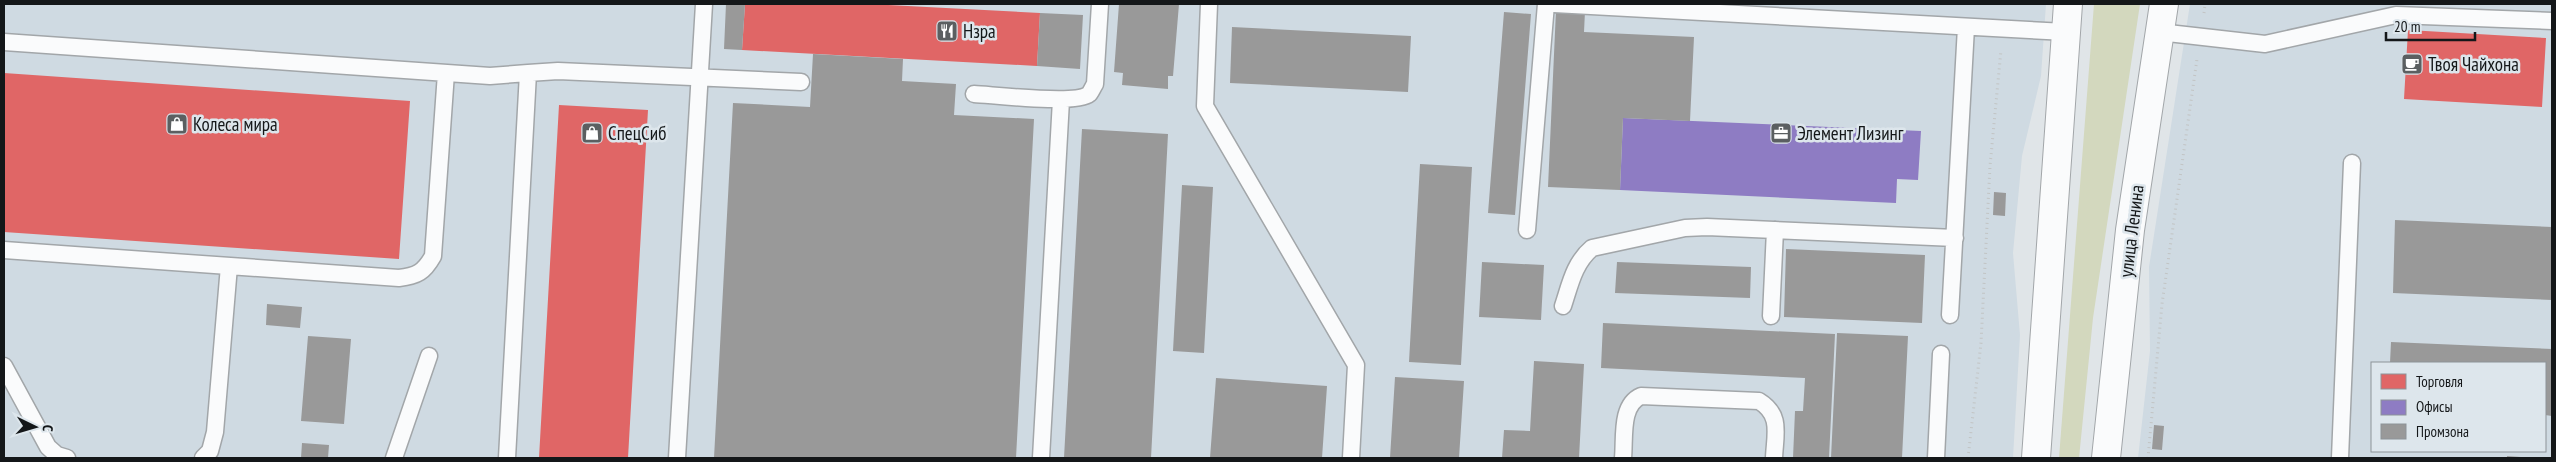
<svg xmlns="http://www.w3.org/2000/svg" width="2556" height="462" viewBox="0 0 2556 462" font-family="'PT Sans Narrow',sans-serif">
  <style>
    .built { fill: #cfdae2; fill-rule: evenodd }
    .green { fill: #d3d8be }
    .shops { fill: #e06666 }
    .offices { fill: #8e7cc3 }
    .industry { fill: #999 }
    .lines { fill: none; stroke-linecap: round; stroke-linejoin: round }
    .service-casing { stroke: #a2a6a9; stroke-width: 19 }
    .primary-casing { stroke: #a2a6a9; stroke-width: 30 }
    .path { stroke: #c2c4c4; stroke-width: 3; stroke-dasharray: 1 4; stroke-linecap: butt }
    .service { stroke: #fafbfc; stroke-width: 16 }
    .primary { stroke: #fafbfc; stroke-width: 28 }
    .labels { text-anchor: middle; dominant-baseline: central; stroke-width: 5; stroke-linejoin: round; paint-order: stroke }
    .poi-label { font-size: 19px; fill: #141719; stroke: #dde6ec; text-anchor: start }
    .street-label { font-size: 19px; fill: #141719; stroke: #dde6ec }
  </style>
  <rect width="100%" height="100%" fill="#e0e5e8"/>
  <path class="built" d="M4 4H2046L2041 76 2022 156 2013 253 2020 335 2013 458H4Z
    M2190 4H2552V458H2138L2150 351 2149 267ZM2372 363H2545V451H2372Z"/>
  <path class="green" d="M2094 4H2140L2093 318 2079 458H2059Z"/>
  <path class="shops" d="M745 4H869L1040 13 1037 66 742 50Z
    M2408 30 2546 38 2542 107 2404 99Z
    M4 73 410 101 399 259 4 232Z
    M559 105 648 110 628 458H539Z"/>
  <path class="offices" d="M1623 118 1921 131 1918 180 1897 179 1896 203 1620 190Z"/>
  <path class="industry" d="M726 4H745L742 50 724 49Z
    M1119 4H1179L1173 76H1168V89L1122 85 1123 73 1114 72Z
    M1556 10 1585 11 1584 32 1694 37 1690 121 1623 118 1620 190 1548 187Z
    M1504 12 1531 14 1515 215 1488 213Z
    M1040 13 1083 15 1080 69 1037 66Z
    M1232 27 1411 36 1408 92 1230 83Z
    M813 54 903 59 902 81 956 84 954 115 1034 119 1016 458H714L733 103 810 107Z
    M1082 129 1168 134 1151 458H1064Z
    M1420 164 1472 167 1461 365 1409 362Z
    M1182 185 1213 187 1204 353 1173 351Z
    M1994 192 2006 193 2005 216 1993 215Z
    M2395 220 2552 227V300L2393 293Z
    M1786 249 1925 255 1922 323 1784 317Z
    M1482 262 1544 265 1541 320 1479 317Z
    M1617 262 1751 267 1750 298 1615 293Z
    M267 304 302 307 300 328 266 325Z
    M1603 323 1835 334 1829 458H1793L1795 411H1803L1805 378 1601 368Z
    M1837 333 1908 336 1902 458H1831Z
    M308 336 351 339 344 424 301 421Z
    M2391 342 2552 349V416L2545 415V363H2390Z
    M1534 361 1584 364 1579 458H1502L1504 430 1530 431Z
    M1395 377 1464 381 1459 458H1390Z
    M1216 378 1327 386 1322 458H1210Z
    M2154 425 2164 426 2162 450 2152 449Z
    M302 443 329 445 328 458H301Z
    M2507 456 2521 457V458H2507Z"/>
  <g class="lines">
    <g class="service-casing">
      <path id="service" d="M1209 4 1205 106 1356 365 1351 458
        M1554 4 2066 32
        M2159 32 2265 44 2396 15 2552 21
        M4 42 490 76 528 73
        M974 94C994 95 1076 105 1089 94 1091 92 1093 87 1095 84L1100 4
        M1527 230 1546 4
        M4 250 399 278C417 276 424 272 433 256L446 73
        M1563 306C1570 285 1574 263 1592 248L1685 228 1707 227 1955 238
        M1950 315 1966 27
        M1771 316 1775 230
        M4 366 48 447 57 455 67 458
        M203 458 210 451 215 432 229 266
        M394 458 429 356
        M507 458 528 73 558 71 801 82
        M677 458 704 4
        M1041 458 1061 100
        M1623 458C1625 438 1620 405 1641 396L1759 401C1782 415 1775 434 1774 458
        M1936 458 1941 354
        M2340 458 2352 163"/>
    </g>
    <g class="primary-casing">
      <path id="primary" d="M2036 458 2068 4
        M2106 458 2130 230 2164 4"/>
    </g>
    <path class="path" d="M2204 13 2205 4
      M1968 458 1981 343 1990 166 2001 50
      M2148 458 2162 304 2197 59"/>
    <use href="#service" class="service"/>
    <use href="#primary" class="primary"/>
  </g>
  <defs>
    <g id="restaurant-square" transform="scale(1.125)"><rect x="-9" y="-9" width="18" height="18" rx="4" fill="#5b5f61" stroke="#dde6ec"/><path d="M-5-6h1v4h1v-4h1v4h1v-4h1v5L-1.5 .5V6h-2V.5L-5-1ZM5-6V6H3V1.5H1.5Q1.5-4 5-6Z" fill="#fff"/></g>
    <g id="cafe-square" transform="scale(1.125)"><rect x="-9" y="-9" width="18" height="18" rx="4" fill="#5b5f61" stroke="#dde6ec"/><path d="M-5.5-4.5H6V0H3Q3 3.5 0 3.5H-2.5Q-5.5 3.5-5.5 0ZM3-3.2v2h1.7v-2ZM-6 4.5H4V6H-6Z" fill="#fff"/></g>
    <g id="shop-square" transform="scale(1.125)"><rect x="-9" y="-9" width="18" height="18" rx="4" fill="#5b5f61" stroke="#dde6ec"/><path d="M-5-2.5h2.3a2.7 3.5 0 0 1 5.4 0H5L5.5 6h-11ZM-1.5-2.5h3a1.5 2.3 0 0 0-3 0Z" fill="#fff"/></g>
    <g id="office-square" transform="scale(1.125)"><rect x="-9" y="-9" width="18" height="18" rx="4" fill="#5b5f61" stroke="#dde6ec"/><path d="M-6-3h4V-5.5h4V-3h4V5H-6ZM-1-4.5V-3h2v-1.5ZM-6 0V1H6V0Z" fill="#fff"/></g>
  </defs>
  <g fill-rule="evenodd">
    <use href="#restaurant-square" x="947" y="31"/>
    <use href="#cafe-square" x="2412" y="64"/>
    <use href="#shop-square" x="177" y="124"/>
    <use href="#shop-square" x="592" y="133"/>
    <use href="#office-square" x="1781" y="133"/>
  </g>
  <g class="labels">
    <g class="poi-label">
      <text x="963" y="31">Нзра</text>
      <text x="2428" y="64">Твоя Чайхона</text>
      <text x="193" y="124">Колеса мира</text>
      <text x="608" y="133">СпецСиб</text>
      <text x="1797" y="133">Элемент Лизинг</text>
    </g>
    <g class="street-label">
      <text transform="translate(2131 231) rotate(-83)">улица Ленина</text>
    </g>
  </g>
  <rect width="2556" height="462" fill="none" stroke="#141719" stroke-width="10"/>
  <rect x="2371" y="362" width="175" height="90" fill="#dde6ec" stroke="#8d9398"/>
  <rect x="2381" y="374" width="25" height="15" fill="#e06666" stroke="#8d9398"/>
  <text x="2416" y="387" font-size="15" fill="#141719">Торговля</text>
  <rect x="2381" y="400" width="25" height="15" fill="#8e7cc3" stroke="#8d9398"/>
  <text x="2416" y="412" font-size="15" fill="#141719">Офисы</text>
  <rect x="2381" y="424" width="25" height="15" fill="#999999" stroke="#8d9398"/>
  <text x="2416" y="437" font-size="15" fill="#141719">Промзона</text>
  <g transform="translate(35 427) rotate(95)" stroke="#dde6ec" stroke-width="4" paint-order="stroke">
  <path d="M0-4L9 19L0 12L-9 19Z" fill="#141719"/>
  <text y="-8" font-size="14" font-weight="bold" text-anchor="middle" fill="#141719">С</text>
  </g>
  <path d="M2386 32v8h89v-8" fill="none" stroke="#141719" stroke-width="2.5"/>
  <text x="2394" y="32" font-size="15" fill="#141719" stroke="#dde6ec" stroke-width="4" paint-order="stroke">20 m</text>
</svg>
